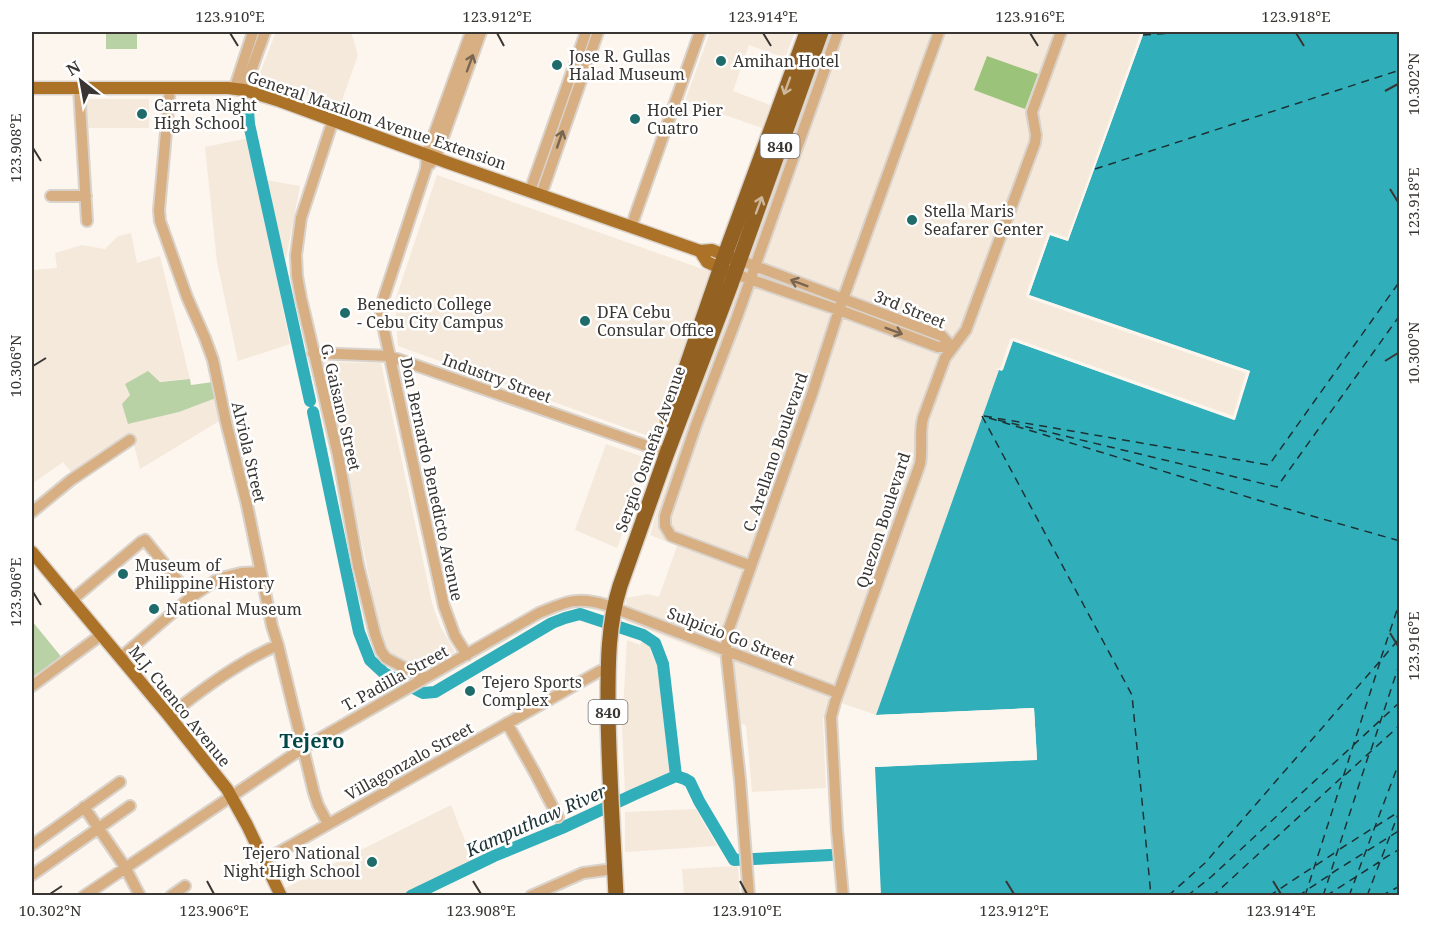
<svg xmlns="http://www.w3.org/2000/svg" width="1431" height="927" viewBox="0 0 1431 927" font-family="'Noto Serif',serif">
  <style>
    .built { fill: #f5e9db }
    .green { fill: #b9d2a5 }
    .forest { fill: #9bc37a }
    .water { fill: #30afbb }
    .pier { fill: #fdf6ee }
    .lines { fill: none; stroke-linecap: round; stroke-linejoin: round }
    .river { stroke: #30afbb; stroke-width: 12 }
    .ferry { stroke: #1d3234; stroke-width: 1.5; stroke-dasharray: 8 6; stroke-linecap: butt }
    .minor-casing { stroke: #dad3cc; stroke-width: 14 }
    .major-casing { stroke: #dad3cc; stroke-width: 15 }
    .highway-casing { stroke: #dad3cc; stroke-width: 18 }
    .minor { stroke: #d7af82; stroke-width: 10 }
    .major { stroke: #ac7328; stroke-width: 12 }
    .highway { stroke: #936222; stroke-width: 15 }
    .oneway { stroke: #786652 }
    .oneway2 { stroke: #ceb89c }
    .ticks { fill: none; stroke: #383532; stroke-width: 2 }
    .poi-dot { fill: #1e6b6a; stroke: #fff; stroke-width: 2 }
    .labels { text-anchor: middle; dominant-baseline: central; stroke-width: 5; stroke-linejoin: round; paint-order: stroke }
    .shield { fill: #fff; stroke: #747270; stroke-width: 1.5 }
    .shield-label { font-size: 15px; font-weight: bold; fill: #383532 }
    .poi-label { font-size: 16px; fill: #383532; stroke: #fff; text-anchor: start }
    .street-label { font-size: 16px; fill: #383532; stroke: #fff }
    .water-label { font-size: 18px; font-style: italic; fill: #1d3234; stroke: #fff }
    .quarter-label { font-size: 20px; font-weight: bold; fill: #044747; stroke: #fff }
    .neatline { fill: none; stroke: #383532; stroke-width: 2 }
    .ticks-label { font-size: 15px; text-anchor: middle; fill: #383532 }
  </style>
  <rect width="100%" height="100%" fill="#fdf6ee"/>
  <path class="built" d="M276 32H351L358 55 340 106 258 78Z
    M710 32H795L785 58 749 45 733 91 770 105 762 128 685 101Z
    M829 32H1144L1095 169 1250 371 1235 420 999 370 876 715 830 699 826 718H823L826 788 752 792 746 725 739 724 732 663 626 621V598L648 594 659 597 677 546 650 535 657 510Z
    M83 99H149V128H83Z
    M249 138 290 344 238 361 217 262 205 147Z
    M437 175 711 272 654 438 398 346 395 301Z
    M266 180 300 186 286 259 275 223Z
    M131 233 137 263 160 256 190 379 125 384 130 395 128 424 179 412 216 398 221 420 140 469 132 437 72 473 63 462 32 484V270L57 268 55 253 82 245 105 249 118 236Z
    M322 362 381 363 432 603 440 626 455 652 425 671 404 662 391 653 385 646 380 632 366 562Z
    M606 444 649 459 617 548 575 530Z
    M646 632 654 637 650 651 658 666 670 777 625 793 622 725 627 640 640 645Z
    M451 805 474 863 407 895H286L283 889Z
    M696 809 717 846 625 852V812Z
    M738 866 740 895H684L682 869Z"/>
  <path class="green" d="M106 32H137V49H106Z
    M148 371 160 382 190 379 191 385 213 382 216 398 179 412 128 424 122 404 130 395 125 384Z
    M32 621 63 659 32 681Z"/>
  <path class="forest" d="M987 56 1038 74 1025 109 974 90Z"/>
  <path class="water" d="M1144 32H1399V895H881L875 767 1037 759 1034 708 876 715 999 370H1003L1013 341 1234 420 1250 371 1029 295 1050 235 1068 241Z"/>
  <path class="pier" d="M1141 32H1144L1068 241 1050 235 1029 295 1250 371 1235 420 1013 341 1002 371 996 369 1001 367 1010 339 1014 338 1233 416 1246 373 1028 298 1026 295 1048 233 1051 232 1067 238Z
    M1034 708 1037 760 875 767V764L1033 757 1031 711 876 718V715Z"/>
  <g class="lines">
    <path class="river" d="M248 110 249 124 310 401
      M313 412 359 632 370 660 384 673 423 693 435 692 552 623 565 618 580 614 643 635 655 643 663 664 676 776
      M676 776 685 779 690 782 699 801 734 860 831 855
      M411 896 494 856 562 828 635 794 676 776"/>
    <path class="ferry" d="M1143 35 1186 32
      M1095 169 1400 70
      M982 416 1132 695 1151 896
      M984 416 1269 465 1400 281
      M989 418 1284 508 1400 541
      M998 420 1277 487 1400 315
      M1381 658 1400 601
      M1371 750 1400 662
      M1345 775 1400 725
      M1340 849 1400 811
      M1383 859 1400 849
      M1332 873 1400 830
      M1168 896 1205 863 1400 638
      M1187 896 1211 877 1400 702
      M1211 896 1217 892 1341 778
      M1269 896 1336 852
      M1298 896 1328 876
      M1305 896 1380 662
      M1323 896 1369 754
      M1326 896 1379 862
      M1349 896 1400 760
      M1367 896 1399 812
      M1381 896 1400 886"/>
    <g class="minor-casing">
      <path id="minor" d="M79 88 87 221
        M170 88 159 210 160 221 187 297 205 338 213 360 226 422 247 505 272 626 278 645 314 793 318 805 328 824
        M236 89V84L253 32
        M244 90 265 32
        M333 120 301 218 296 255 297 276 301 298 338 455 358 565 375 634 381 651 386 658 424 678
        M430 164 436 157 481 32
        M530 191 586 32
        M541 195 598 32
        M51 196H86
        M631 227 700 32
        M739 260 942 336 952 347
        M735 274 839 310 938 347H952
        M313 353 389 356 667 453
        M32 512 71 480 130 440
        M751 566 671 536 665 526V516L696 425 737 317 838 32
        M72 600 141 542 145 540 191 597
        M467 655 455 636 444 606 381 316 382 303 426 169 427 154 471 32
        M120 658 191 597 215 581 225 577 241 573 260 572
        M32 686 101 635
        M169 716C202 689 239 662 278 645
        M507 723 535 773 558 817
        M84 807 125 867 140 896
        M32 845 120 782
        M265 860 600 671
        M32 875 130 806
        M84 896 303 748 539 613C565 602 578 596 606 605L838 693
        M171 896 185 886
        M531 896 583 873 606 870
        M749 896 740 780 726 650 727 634 812 394 839 310 939 32
        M843 896 837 830 831 717 835 702 920 464C923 449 919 433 923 418L945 358 966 330 1035 143 1036 135 1032 112 1061 32"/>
    </g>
    <g class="major-casing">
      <path id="major" d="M32 88H228L244 90 280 101 446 162 700 251 712 250 732 258
        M700 251 707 262 727 271
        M32 552 169 716 227 789 247 825 281 896"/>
    </g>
    <g class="highway-casing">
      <path id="highway" d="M668 420 725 255 807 32
        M616 896C613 835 609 774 608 713 608 670 607 627 620 586L667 453 731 284 821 32"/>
    </g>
    <use href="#minor" class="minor"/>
    <use href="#major" class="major"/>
    <use href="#highway" class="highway"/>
  </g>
  <defs><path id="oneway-shaft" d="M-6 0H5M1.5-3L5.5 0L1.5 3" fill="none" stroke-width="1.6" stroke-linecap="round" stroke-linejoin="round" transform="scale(1.5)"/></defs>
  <g class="oneway">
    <use href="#oneway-shaft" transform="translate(470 63) rotate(-70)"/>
    <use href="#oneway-shaft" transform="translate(560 139) rotate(-71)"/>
    <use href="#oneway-shaft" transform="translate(799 283) rotate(-159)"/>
    <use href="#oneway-shaft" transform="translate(894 331) rotate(21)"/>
  </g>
  <g class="oneway2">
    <use href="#oneway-shaft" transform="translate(787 86) rotate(110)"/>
    <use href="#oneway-shaft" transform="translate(759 205) rotate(-70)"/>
  </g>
  <path class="ticks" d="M230 33 238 46M497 33 504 46M763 33 771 46M1030 33 1038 46M1296 33 1304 46M1385 91 1398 84M33 148 41 161M1390 189 1398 202M1385 361 1398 353M33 366 46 358M33 592 41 605M1390 633 1398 646M207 881 214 894M473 881 481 894M740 881 747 894M1006 881 1014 894M1273 881 1281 894M50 894 62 886"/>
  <g class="poi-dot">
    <circle cx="721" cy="61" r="6"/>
    <circle cx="557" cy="65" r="6"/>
    <circle cx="142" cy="114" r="6"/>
    <circle cx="635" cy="119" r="6"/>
    <circle cx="912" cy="220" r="6"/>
    <circle cx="345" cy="313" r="6"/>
    <circle cx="585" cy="321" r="6"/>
    <circle cx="123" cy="574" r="6"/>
    <circle cx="154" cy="609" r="6"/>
    <circle cx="470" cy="691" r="6"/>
    <circle cx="372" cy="862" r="6"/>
  </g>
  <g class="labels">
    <g class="shield">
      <rect x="760.5" y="134" width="39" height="24" rx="4.5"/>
      <rect x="588.5" y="700" width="39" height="24" rx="4.5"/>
    </g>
    <g class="shield-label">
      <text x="780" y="146">840</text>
      <text x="608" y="712">840</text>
    </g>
    <g class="poi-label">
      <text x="569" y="56">Jose R. Gullas<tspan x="569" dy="18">Halad Museum</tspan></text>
      <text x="733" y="61">Amihan Hotel</text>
      <text x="154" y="105">Carreta Night<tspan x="154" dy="18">High School</tspan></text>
      <text x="647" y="110">Hotel Pier<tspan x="647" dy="18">Cuatro</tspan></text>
      <text x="924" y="211">Stella Maris<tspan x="924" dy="18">Seafarer Center</tspan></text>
      <text x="357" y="304">Benedicto College<tspan x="357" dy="18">- Cebu City Campus</tspan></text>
      <text x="597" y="312">DFA Cebu<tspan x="597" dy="18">Consular Office</tspan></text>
      <text x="135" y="565">Museum of<tspan x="135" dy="18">Philippine History</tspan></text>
      <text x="166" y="609">National Museum</text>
      <text x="482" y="682">Tejero Sports<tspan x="482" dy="18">Complex</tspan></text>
      <text x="360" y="853" text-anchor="end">Tejero National<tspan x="360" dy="18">Night High School</tspan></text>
    </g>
    <g class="street-label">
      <text transform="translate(377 120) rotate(19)">General Maxilom Avenue Extension</text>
      <text transform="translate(910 309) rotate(22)">3rd Street</text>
      <text transform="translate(497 378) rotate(20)">Industry Street</text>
      <text transform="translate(341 407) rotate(77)">G. Gaisano Street</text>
      <text transform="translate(650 449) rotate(-70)">Sergio Osmeña Avenue</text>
      <text transform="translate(249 452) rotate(77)">Alviola Street</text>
      <text transform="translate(775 452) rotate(-71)">C. Arellano Boulevard</text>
      <text transform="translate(432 479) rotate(78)">Don Bernardo Benedicto Avenue</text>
      <text transform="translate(883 520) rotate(-72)">Quezon Boulevard</text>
      <text transform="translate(731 636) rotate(21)">Sulpicio Go Street</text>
      <text transform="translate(395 678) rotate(-29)">T. Padilla Street</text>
      <text transform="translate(180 706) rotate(51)">M.J. Cuenco Avenue</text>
      <text transform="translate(409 761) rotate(-29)">Villagonzalo Street</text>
    </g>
    <g class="water-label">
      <text transform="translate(536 820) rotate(-24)">Kamputhaw River</text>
    </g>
    <g class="quarter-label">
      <text x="312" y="740">Tejero</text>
    </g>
  </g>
  <rect width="1431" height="927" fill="none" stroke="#ffffff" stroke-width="66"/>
  <g transform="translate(81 81) rotate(329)" stroke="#ffffff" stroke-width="4.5" paint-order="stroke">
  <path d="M0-4.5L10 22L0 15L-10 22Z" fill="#383532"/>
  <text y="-9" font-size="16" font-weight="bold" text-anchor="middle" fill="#383532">N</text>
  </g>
  <rect x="33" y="33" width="1365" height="861" class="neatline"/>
  <g class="ticks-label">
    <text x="230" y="22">123.910°E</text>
    <text x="497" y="22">123.912°E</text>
    <text x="763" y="22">123.914°E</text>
    <text x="1030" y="22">123.916°E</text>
    <text x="1296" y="22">123.918°E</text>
    <text transform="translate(1414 84) rotate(-90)" y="5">10.302°N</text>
    <text transform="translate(16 148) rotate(-90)" y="5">123.908°E</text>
    <text transform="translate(1414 202) rotate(-90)" y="5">123.918°E</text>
    <text transform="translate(1414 353) rotate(-90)" y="5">10.300°N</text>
    <text transform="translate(16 366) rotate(-90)" y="5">10.306°N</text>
    <text transform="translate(16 592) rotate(-90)" y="5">123.906°E</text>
    <text transform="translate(1414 646) rotate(-90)" y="5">123.916°E</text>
    <text x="50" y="916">10.302°N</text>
    <text x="214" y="916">123.906°E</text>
    <text x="481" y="916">123.908°E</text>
    <text x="747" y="916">123.910°E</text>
    <text x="1014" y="916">123.912°E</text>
    <text x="1281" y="916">123.914°E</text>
  </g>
</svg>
